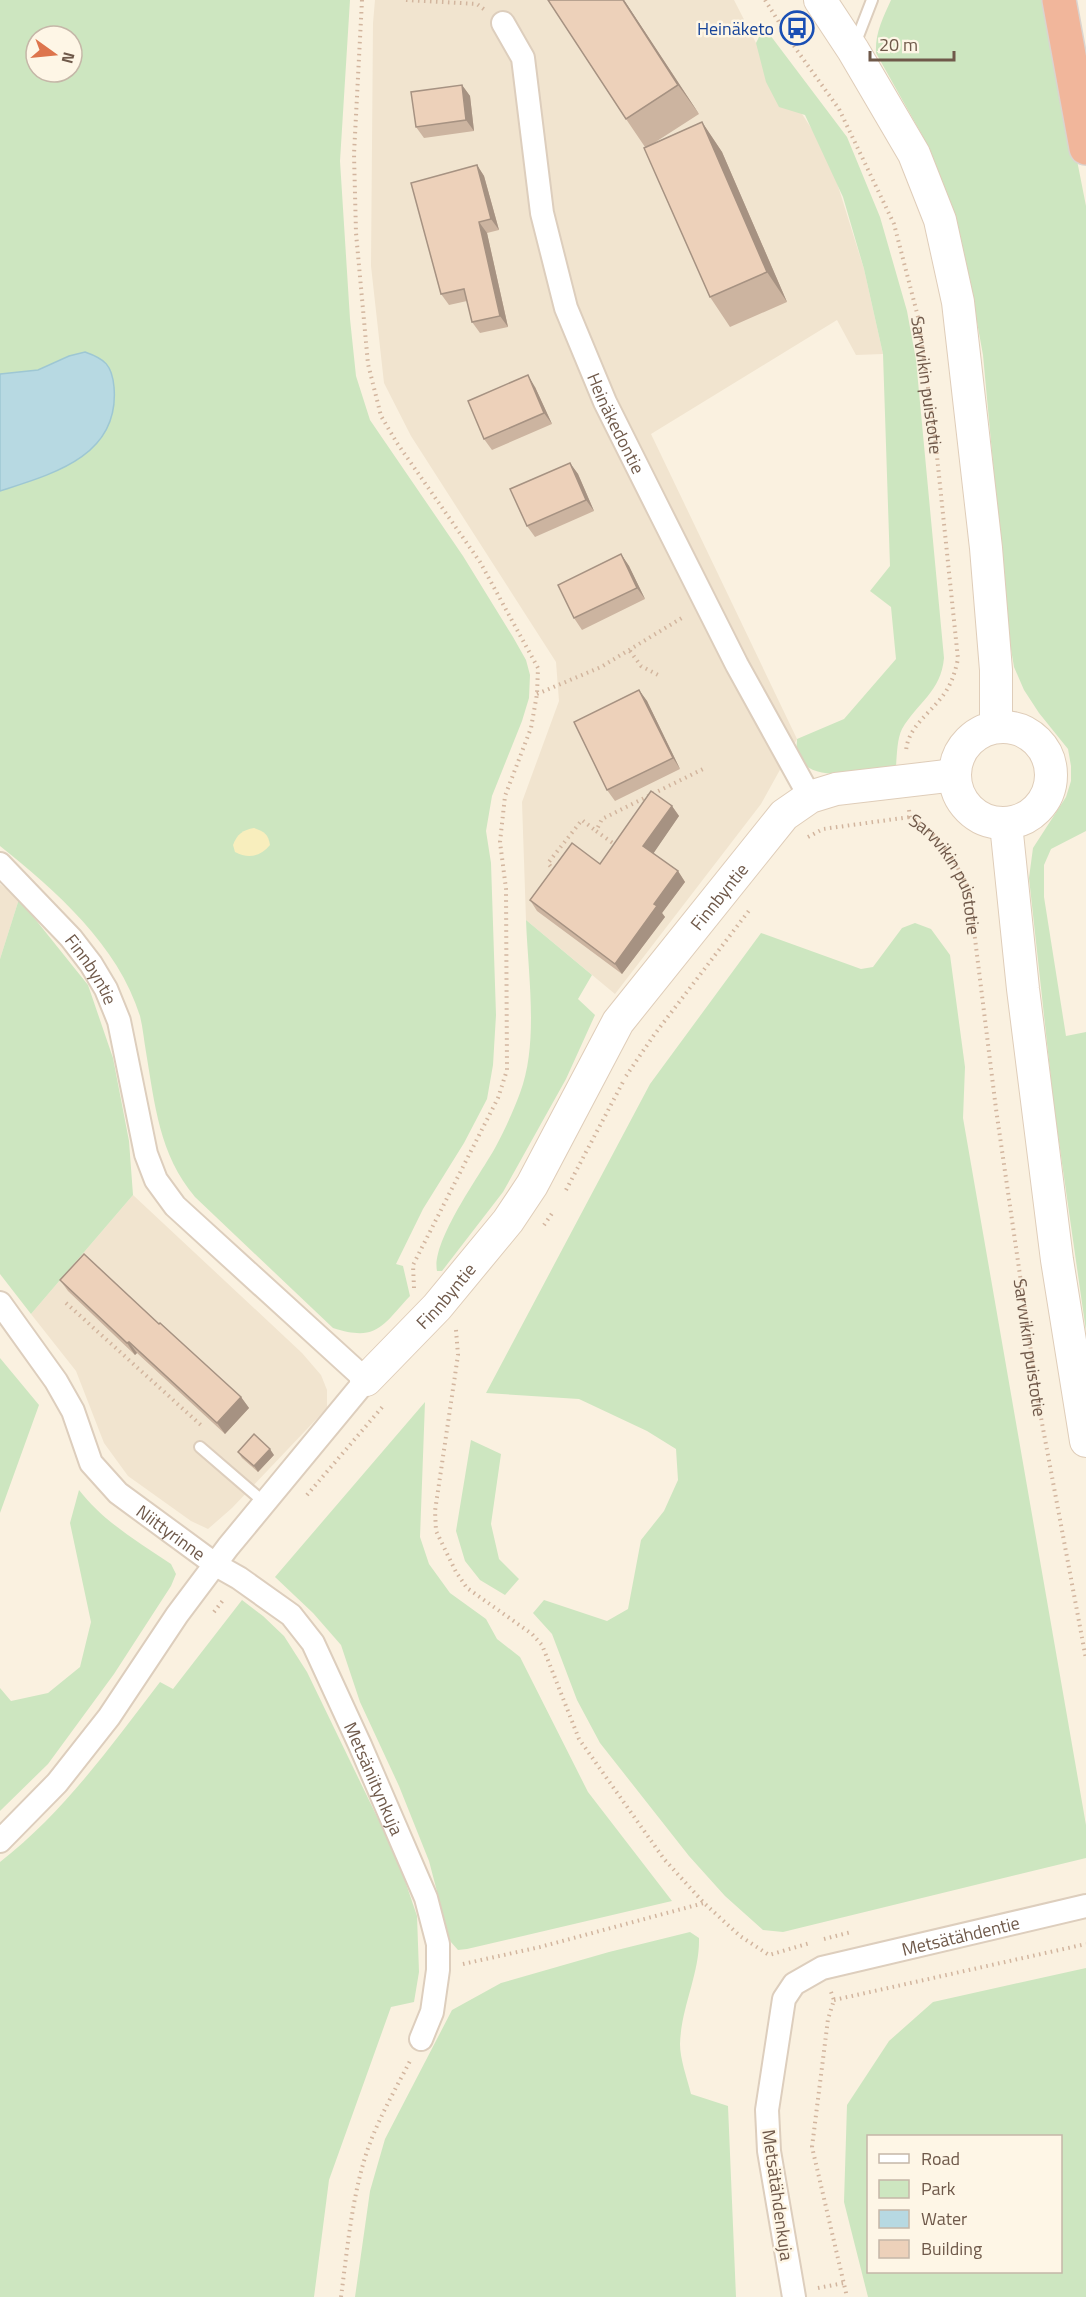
<svg xmlns="http://www.w3.org/2000/svg" width="1086" height="2297" viewBox="0 0 1086 2297" font-family="'Titillium Web',sans-serif">
  <style>
    .residential { fill: #f1e4cf }
    .green { fill: #cde6c0; fill-rule: evenodd }
    .sand { fill: #f8eebd }
    .water { fill: #b7d9e2; stroke: #9ec7d3; stroke-width: 1.5 }
    .lines { fill: none; stroke-linecap: round; stroke-linejoin: round }
    .lane-casing { stroke: #ddcebd; stroke-width: 14 }
    .street-casing { stroke: #ddcebd; stroke-width: 26 }
    .secondary-casing { stroke: #dfcdb9; stroke-width: 34 }
    .highway-casing { stroke: #dad4d0; stroke-width: 36 }
    .path { stroke: #d2b59e; stroke-width: 4; stroke-dasharray: 1.5 4.5; stroke-linecap: butt }
    .lane { stroke: #fff; stroke-width: 10 }
    .street { stroke: #fff; stroke-width: 22 }
    .secondary { stroke: #fff; stroke-width: 32 }
    .highway { stroke: #f1b69b; stroke-width: 33 }
    .wall { fill: #ccb4a0 }
    .shaded-wall { fill: #a69282 }
    .building { fill: #edd1ba; stroke: #a69282; stroke-width: 1.5 }
    .labels { text-anchor: middle; dominant-baseline: central; stroke-width: 5; stroke-linejoin: round; paint-order: stroke }
    .transit-label { font-size: 18px; fill: #164399; stroke: #fef6e6; text-anchor: end }
    .street-label { font-size: 18px; fill: #6f594a; stroke: #fef6e6 }
  </style>
  <rect width="100%" height="100%" fill="#faf1e0"/>
  <path class="residential" d="M375 0H734L756 43 828 154 864 269 883 354 856 355 837 320 651 434 797 739 761 804 615 994 526 920 522 802 559 701 556 662 411 436 384 383 371 266 373 23Z
    M0 884 19 899 0 959Z
    M133 1195 302 1353 321 1375 327 1390V1408L232 1508 208 1529 191 1521 128 1476 104 1443 76 1371 31 1314Z"/>
  <path class="green" d="M0 0H350L340 161 350 319 356 376 370 420 463 556 513 637 526 660 530 675 529 698 522 721 492 796 486 831 491 863 496 1015 493 1065 487 1099 464 1143 423 1209 396 1264 403 1266 410 1296C382 1326 377 1342 333 1328L195 1197C159 1154 155 1105 146 1052 144 1041 143 1028 140 1016 118 945 56 891 0 846ZM36 36H72V72H36Z
    M891 0H1042L1062 84 1086 206V831L1051 849 1044 865V897L1066 1036 1086 1032V1331L1054 1107 1029 878 1033 848 1066 797 1071 781V766L1068 749 1039 713 1024 690 1014 667 1009 637 983 355 969 278 948 206 922 135 876 53C875 33 883 18 891 0Z
    M764 27 847 137 880 217 907 311 916 360 944 658C941 692 917 703 902 729 897 739 897 755 896 766 871 770 807 787 797 753 796 749 797 743 797 739L844 719 896 659 891 607 870 591 890 566 883 354 864 269 843 197 805 115 779 107 766 82 756 43Z
    M19 899 88 985 113 1058 129 1141 133 1195 31 1314 0 1274V959Z
    M526 920 592 975 578 999 595 1015 566 1079 503 1192 442 1271H437C431 1242 480 1175 495 1148 504 1131 513 1112 520 1093 539 1043 528 974 526 920Z
    M915 923 931 929 950 955 965 1067 963 1118 1086 1825V1858L783 1932 763 1930 725 1896 689 1856 600 1743 577 1700 552 1634 533 1613 544 1600 607 1621 628 1609 641 1540 664 1511 678 1480 676 1449 647 1431 579 1399 486 1393 650 1084 761 933 861 969 873 967 902 928Z
    M0 1358 39 1405 0 1513Z
    M425 1402 420 1537 429 1564 450 1593 486 1619 497 1639 520 1657 588 1792 672 1901 467 1949 458 1950 450 1941 429 1861 399 1786 360 1702 341 1645 313 1613 275 1577Z
    M471 1440 501 1454 491 1524 499 1559 519 1579 505 1595 480 1580 465 1561 456 1531Z
    M79 1490C104 1522 138 1542 171 1564L176 1574 171 1586 114 1674 48 1764 0 1811V1688L11 1701 48 1693 80 1667 91 1622 70 1523Z
    M242 1600 263 1616 284 1636 307 1672 398 1860 417 1916 419 1972 414 2002 391 2007 329 2180 314 2297H0V1862C64 1812 111 1746 160 1682L173 1689Z
    M690 1932 699 1938C700 1973 681 2007 680 2044 680 2059 687 2078 691 2094L728 2106 736 2297H355L370 2191 385 2139 452 2010 501 1983 609 1952Z
    M1086 1968V2297H868L844 2202 847 2105 889 2041 933 2002ZM1060 2136V2272H868V2136Z"/>
  <path class="sand" d="M254 828C265 832 268 834 270 845 260 857 248 859 235 852L233 845C237 834 243 830 254 828Z"/>
  <path class="water" d="M85 352C105 359 112 365 114 387 120 456 53 474 0 491V374L38 370 69 356Z"/>
  <g class="lines">
    <g class="lane-casing">
      <path id="lane" d="M855 44 872 0
        M200 1447 265 1503"/>
    </g>
    <g class="street-casing">
      <g id="street">
        <path id="s3" d="M503 23 523 58 542 213 566 308 605 402 658 508 737 665 810 797"/>
        <path id="s4" d="M0 864 71 938 91 964 106 989 119 1021 146 1154 156 1180 175 1206 366 1380 228 1547 177 1615 109 1717 57 1783 0 1841"/>
        <path id="s5" d="M0 1303 56 1381 73 1411 91 1463 118 1493 216 1565 239 1578 291 1615 313 1643 360 1745 426 1898 438 1944V1970L432 2012 421 2039"/>
        <path id="s6" d="M794 2297 769 2151 767 2110 784 1999 794 1984 822 1968 1086 1906"/>
      </g>
    </g>
    <g class="secondary-casing">
      <g id="secondary">
        <path d="M820 0 853 50 914 154 940 220 958 302 986 548 996 670V727"/>
        <circle cx="1003" cy="775" r="48"/>
        <path d="M1006 824 1023 989 1057 1260 1086 1441"/>
        <path id="s7" d="M366 1380 437 1307 508 1221 532 1185 618 1022 784 815 810 797 836 789 955 775"/>
      </g>
    </g>
    <g class="highway-casing">
      <path id="highway" d="M1059 0 1086 148"/>
    </g>
    <g class="path">
      <path d="M362 0 354 154 356 233 368 364 381 416 397 443 480 562 538 668 537 694 531 728 505 796 500 842 506 889 507 1070 498 1098 413 1265 414 1288"/>
      <path d="M406 0 477 4 485 10"/>
      <path id="s1" d="M765 0 796 49 839 109 894 224 918 317 935 437 958 659C955 672 952 683 944 694 931 713 907 727 906 752"/>
      <path d="M630 651 641 666 658 675"/>
      <path d="M537 694 601 667 685 616"/>
      <path id="s2" d="M909 810 910 817C939 833 956 862 969 890L996 1109 1039 1407 1086 1659"/>
      <path d="M808 837 823 829 910 817"/>
      <path d="M617 846 596 831 602 819 703 769"/>
      <path d="M554 871 548 863 582 820 596 831"/>
      <path d="M626 1076 654 1035 751 908"/>
      <path d="M566 1190 623 1082"/>
      <path d="M544 1225 553 1212"/>
      <path d="M66 1303 203 1427"/>
      <path d="M456 1330 458 1355 435 1511 436 1531 456 1572 467 1588 532 1634 542 1645 579 1739 664 1859 704 1903 740 1936 769 1955 810 1943"/>
      <path d="M307 1495 384 1405"/>
      <path d="M214 1612 224 1599"/>
      <path d="M824 1939 851 1932"/>
      <path d="M463 1964 540 1947 704 1903"/>
      <path d="M831 1992 834 2000 828 2019 812 2147 847 2297"/>
      <path d="M834 2000 1086 1944"/>
      <path d="M818 2288 844 2283"/>
      <path d="M341 2297C347 2252 351 2205 364 2161 374 2126 393 2094 410 2061"/>
    </g>
    <use href="#lane" class="lane"/>
    <use href="#street" class="street"/>
    <use href="#secondary" class="secondary"/>
    <use href="#highway" class="highway"/>
  </g>
  <path class="wall" d="M548 0H624L699 114 654 143 702 122 722 152 787 302 730 327 710 297 645 147 626 119Z
    M462 85 470 96 474 131 424 138 416 127Z
    M477 165 484 176 499 230 487 233 508 327 480 333 472 322 467 301 449 305 441 294Z
    M535 387 552 424 492 450 484 439Z
    M570 463 578 474 594 511 535 537 527 526Z
    M621 554 629 566 645 599 582 630 574 618Z
    M639 690 647 701 680 769 615 801 607 790Z
    M672 806 679 816 653 853 678 871 685 882 662 913 665 917 622 974 537 911 530 900 600 864Z
    M60 1280 159 1324 241 1397 249 1408 225 1434 137 1353 135 1355 68 1291Z
    M238 1452 274 1455 258 1472 242 1458Z"/>
  <path class="shaded-wall" d="M623 0H624L699 114 678 85Z
    M462 85 470 96 474 131 466 120Z
    M702 122 722 152 787 302 767 272Z
    M477 165 484 176 499 230 491 219Z
    M479 222 487 233 508 327 500 316Z
    M528 375 535 387 552 424 544 413Z
    M570 463 578 474 594 511 586 500Z
    M621 554 629 566 645 599 637 588Z
    M639 690 647 701 680 769 673 758Z
    M672 806 679 816 651 857 643 846Z
    M678 871 685 882 662 913 665 917 622 974 615 964 654 904Z
    M129 1342 137 1353 135 1355 127 1343Z
    M241 1397 249 1408 225 1434 217 1423Z
    M270 1449 274 1455 258 1472 254 1466Z"/>
  <path class="building" d="M548 0H623L678 85 626 119Z
    M462 85 466 120 416 127 411 92Z
    M702 122 767 272 710 297 644 148Z
    M477 165 491 219 479 222 500 316 472 322 464 289 441 294 411 183Z
    M528 375 544 413 484 439 468 401Z
    M570 463 586 500 527 526 510 489Z
    M621 554 637 588 574 618 558 585Z
    M639 690 673 758 607 790 574 722Z
    M651 791 672 806 643 846 678 871 654 904 657 906 615 964 530 900 572 843 600 864Z
    M84 1254 159 1324 160 1323 241 1397 217 1423 129 1342 127 1343 60 1280Z
    M254 1434 270 1449 254 1466 238 1452Z"/>
  <defs>
    <g id="bus-ring" transform="scale(1.725)"><circle r="9.5" fill="#fef6e6" stroke="#1a4fb4" stroke-width="1.5"/><path d="M-5-6H5V4H4V6H2V4H-2V6H-4V4H-5ZM-3.5-4V0h7V-4ZM-3.5 1.2v1.5H-2V1.2ZM2 1.2v1.5H3.5V1.2Z" fill="#1a4fb4"/></g>
  </defs>
  <g fill-rule="evenodd">
    <use href="#bus-ring" x="797" y="28"/>
  </g>
  <g class="labels">
    <g class="transit-label">
      <text x="774" y="28">Heinäketo</text>
    </g>
    <g class="street-label">
      <text stroke="none"><textPath href="#s1" startOffset="424">Sarvvikin puistotie</textPath></text>
      <text stroke="none"><textPath href="#s3" startOffset="420">Heinäkedontie</textPath></text>
      <text stroke="none"><textPath href="#s2" startOffset="78">Sarvvikin puistotie</textPath></text>
      <text stroke="none"><textPath href="#s7" startOffset="602">Finnbyntie</textPath></text>
      <text stroke="none"><textPath href="#s4" startOffset="140">Finnbyntie</textPath></text>
      <text stroke="none"><textPath href="#s7" startOffset="116">Finnbyntie</textPath></text>
      <text stroke="none"><textPath href="#s2" startOffset="564">Sarvvikin puistotie</textPath></text>
      <text stroke="none"><textPath href="#s5" startOffset="292">Niittyrinne</textPath></text>
      <text stroke="none"><textPath href="#s5" startOffset="622">Metsäniitynkuja</textPath></text>
      <text stroke="none"><textPath href="#s6" startOffset="494">Metsätähdentie</textPath></text>
      <text transform="translate(778 2195) rotate(82)">Metsätähdenkuja</text>
    </g>
  </g>
  <rect x="867" y="2135" width="195" height="138" fill="#fef6e6" stroke="#c5b7a8" stroke-width="1.5"/>
  <rect x="879" y="2154" width="30" height="9" fill="#ffffff" stroke="#c5b7a8" stroke-width="1.5"/>
  <text x="921" y="2165" font-size="18" fill="#6f594a">Road</text>
  <rect x="879" y="2180" width="30" height="18" fill="#cde6c0" stroke="#c5b7a8" stroke-width="1.5"/>
  <text x="921" y="2195" font-size="18" fill="#6f594a">Park</text>
  <rect x="879" y="2210" width="30" height="18" fill="#b7d9e2" stroke="#c5b7a8" stroke-width="1.5"/>
  <text x="921" y="2225" font-size="18" fill="#6f594a">Water</text>
  <rect x="879" y="2240" width="30" height="18" fill="#edd1ba" stroke="#c5b7a8" stroke-width="1.5"/>
  <text x="921" y="2255" font-size="18" fill="#6f594a">Building</text>
  <g transform="translate(54 54) rotate(105)"><circle r="28" fill="#fef6e6" stroke="#c5b7a8" stroke-width="1.5"/>
  <path d="M0-4.5L10 22L0 15L-10 22Z" fill="#dd754d"/>
  <text y="-9" font-size="16" font-weight="bold" text-anchor="middle" fill="#6f594a">N</text>
  </g>
  <path d="M870 51v9h84v-9" fill="none" stroke="#6f594a" stroke-width="3"/>
  <text x="879" y="51" font-size="18" fill="#6f594a" stroke="#fef6e6" stroke-width="4.5" paint-order="stroke">20 m</text>
</svg>
